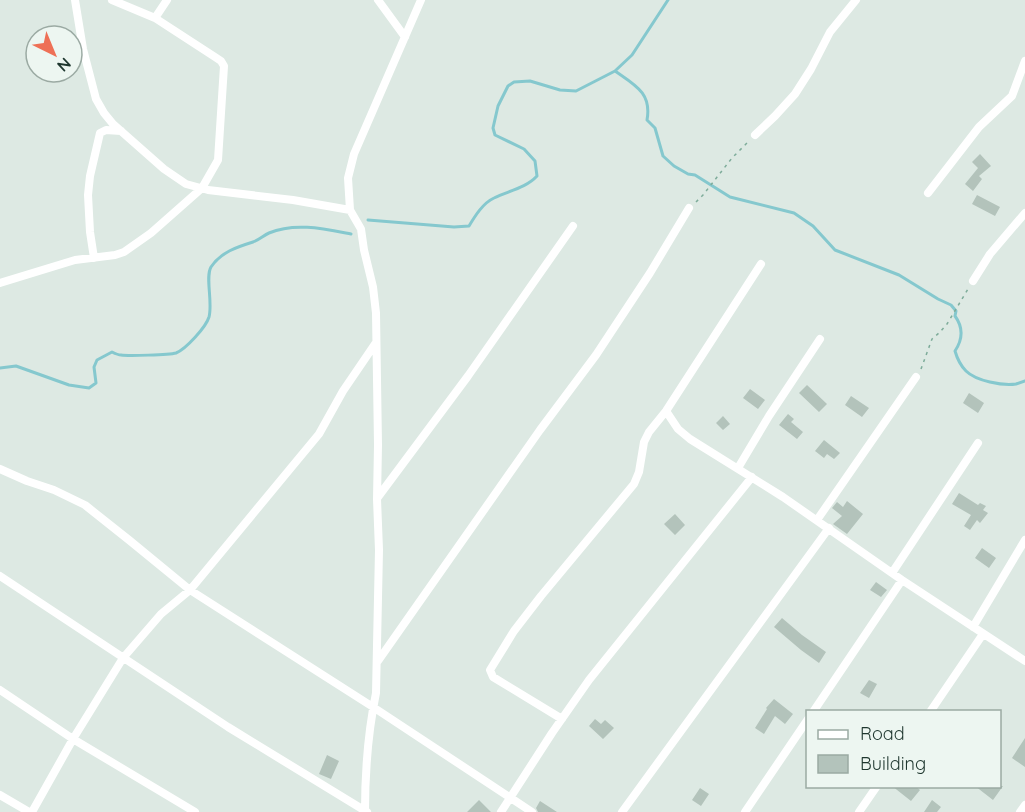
<svg xmlns="http://www.w3.org/2000/svg" width="1025" height="812" viewBox="0 0 1025 812" font-family="Quicksand,sans-serif">
  <style>
    .lines { fill: none; stroke-linecap: round; stroke-linejoin: round }
    .stream { stroke: #85c8ce; stroke-width: 3 }
    .building { fill: #b3c3bb }
    .path { stroke: #7eac9a; stroke-width: 1.5; stroke-dasharray: 3 4.5; stroke-linecap: butt }
    .street { stroke: #fff; stroke-width: 8 }
  </style>
  <rect width="100%" height="100%" fill="#dde9e3"/>
  <g class="lines">
    <path class="stream" d="M615 71C635 85 652 93 647 120L655 128 663 156 674 166 688 174 695 175 730 197 794 213 813 226 835 250 899 275 938 299 951 305 956 311 955 316C963 327 963 339 955 351 957 358 961 366 966 371 976 381 1003 386 1016 384 1019 383 1022 382 1025 381
      M368 220 454 227 469 226C475 216 483 203 494 198 508 191 526 188 537 176L535 161 524 149 495 135 493 128 498 106 508 86 514 82 530 81 560 90 576 91 615 71 632 55 668 0
      M0 368 16 366 69 385 89 388 96 383 94 367 97 360 112 352C114 353 118 355 121 355 128 356 169 355 176 353 186 349 206 327 209 317 213 302 205 277 211 267 221 252 237 247 253 242 259 240 264 235 269 233 295 222 325 229 351 234"/>
  </g>
  <path class="building" d="M980 154 991 166 979 176 982 179 973 191 965 184 978 168 972 162Z
    M977 195 1000 207 995 216 972 204Z
    M807 385 827 404 819 412 799 393Z
    M750 389 765 400 758 409 743 398Z
    M969 393 984 403 978 413 963 403Z
    M851 396 869 408 862 417 845 405Z
    M788 414 794 419 791 422 803 432 797 439 779 425Z
    M723 416 730 424 723 430 716 423Z
    M824 440 840 453 834 459 827 454 824 458 815 451Z
    M959 493 978 505 980 503 986 506 983 510 988 513 980 523 977 520 970 530 964 526 971 515 952 504Z
    M847 501 863 514 847 534 833 524 842 516 832 508 837 502 843 507Z
    M675 514 685 525 675 535 664 524Z
    M982 548 996 558 989 568 975 558Z
    M876 582 887 590 881 597 870 590Z
    M782 618 802 635 826 652 819 663 801 650 774 627Z
    M869 680 877 684 869 698 860 693Z
    M774 699 793 714 785 724 775 716 764 734 755 728 767 709 766 708Z
    M595 719 601 724 605 720 614 728 603 739 589 726Z
    M1025 738V767L1012 758Z
    M327 755 339 761 331 779 319 774Z
    M892 786H915L920 790 911 801Z
    M975 786H1003L993 800Z
    M700 788 709 794 701 806 692 800Z
    M479 800 491 812H467Z
    M932 800 941 807 937 812H924Z
    M540 801 557 812H538L536 808Z"/>
  <g class="lines">
    <path class="path" d="M696 202 703 195 732 158 748 142
      M921 369 932 339 939 333 947 324 968 289"/>
    <path class="street" d="M75 0 83 49 96 99 104 113 113 124 164 169 186 184 208 190 293 200 350 210
      M112 0 155 18 167 0
      M378 0 405 37
      M755 135 775 116 795 94 811 69 830 32 856 0
      M928 193 979 127 1012 96 1025 61
      M94 258 90 232 88 195 90 176 100 133 106 130 121 131
      M973 281 990 254 1025 213
      M0 283 75 260 115 255 124 252 151 233 202 188 218 160 224 66 221 61 215 57 155 18
      M666 411 678 429 690 439 783 497 902 580 1025 661
      M738 468 769 416 820 339
      M0 469 27 481 54 490 85 505 129 540 190 590 373 707 532 812
      M378 497 468 376 573 226
      M817 520 916 377
      M892 573 978 443
      M0 576 228 727 367 812
      M973 627 1025 540
      M378 661 540 430 596 355 650 273 689 208
      M0 690 73 739 195 812
      M813 712 902 580
      M930 712 983 634
      M562 719 493 677 490 670 514 631 541 596 634 484 639 472 644 442 649 432 666 411 761 264
      M0 795 29 812
      M32 812 73 739 123 658 161 614 190 590 290 469 319 434 343 391 375 344
      M365 812C365 772 368 732 376 693L379 550 377 499 378 445 376 313 373 287 364 250 361 229 350 210 348 178 354 154 421 0
      M501 812 552 733 589 680 752 477
      M622 812 829 528
      M745 812 808 719
      M859 812 877 786
      M1020 812 1025 805"/>
  </g>
  <rect x="806" y="710" width="195" height="78" fill="#edf6f1" stroke="#9baaa3" stroke-width="1.5"/>
  <rect x="818" y="730" width="30" height="9" fill="#ffffff" stroke="#9baaa3" stroke-width="1.5"/>
  <text x="860" y="740" font-size="18" fill="#1f372f">Road</text>
  <rect x="818" y="755" width="30" height="18" fill="#b3c3bb" stroke="#9baaa3" stroke-width="1.5"/>
  <text x="860" y="770" font-size="18" fill="#1f372f">Building</text>
  <g transform="translate(54 54) rotate(137)"><circle r="28" fill="#edf6f1" stroke="#9baaa3" stroke-width="1.5"/>
  <path d="M0-4.5L10 22L0 15L-10 22Z" fill="#ee7056"/>
  <text y="-9" font-size="16" font-weight="bold" text-anchor="middle" fill="#1f372f">N</text>
  </g>
</svg>
